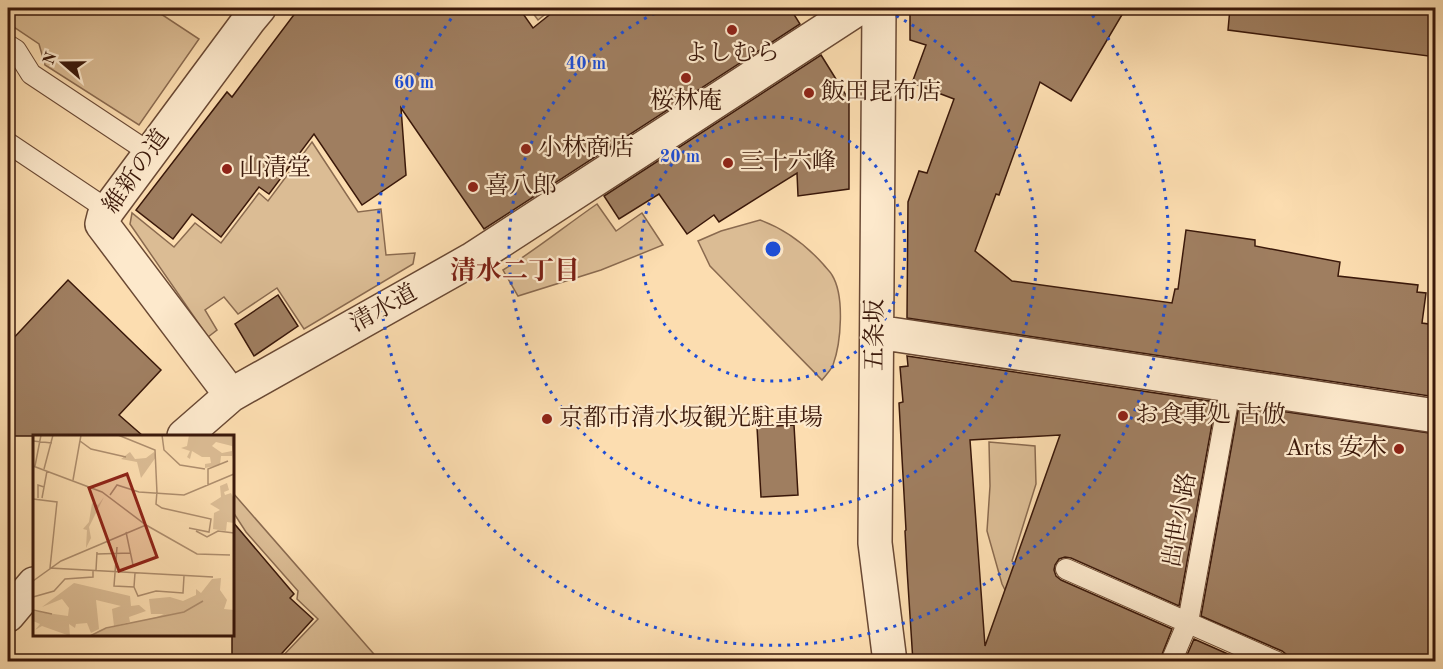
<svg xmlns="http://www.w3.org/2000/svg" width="1443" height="669" viewBox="0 0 1443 669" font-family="'Old Standard TT','Noto Serif JP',serif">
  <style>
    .green { fill: #dbbc94; stroke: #8a6a4f; stroke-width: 1.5 }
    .building { fill: #9f7e60; stroke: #3a180a; stroke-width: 1.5; fill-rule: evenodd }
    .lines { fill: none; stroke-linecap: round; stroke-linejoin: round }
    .service-casing { stroke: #6a4934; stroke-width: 22 }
    .minor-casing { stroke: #6a4934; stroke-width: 36 }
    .service { stroke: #fde9cc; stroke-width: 20 }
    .minor { stroke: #fde9cc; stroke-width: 33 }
    .ring { fill: none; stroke: #1d4ed8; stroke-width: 3; stroke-dasharray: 3 6 }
    .poi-dot { fill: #8f2418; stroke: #fde9cc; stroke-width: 2 }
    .labels { text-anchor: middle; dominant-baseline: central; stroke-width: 4.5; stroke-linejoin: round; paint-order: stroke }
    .poi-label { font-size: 24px; fill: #3a180a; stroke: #fde9cc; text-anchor: start }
    .street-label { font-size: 24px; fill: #3a180a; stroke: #fde9cc }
    .neighbourhood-label { font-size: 26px; font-weight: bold; fill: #7a1f14; stroke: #fde9cc }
    .inset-road { fill: none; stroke: #ae8e6e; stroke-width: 1.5 }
    .view { fill: #8f2418; fill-opacity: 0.15; stroke: #8f2418; stroke-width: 3 }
    .inset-edge { fill: none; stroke: #3a180a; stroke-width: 3 }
    .centre { fill: #1d4ed8; stroke: #fde9cc; stroke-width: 3 }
    .ring-label { font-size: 18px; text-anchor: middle; font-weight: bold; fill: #1d4ed8; stroke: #fde9cc; stroke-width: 4.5; stroke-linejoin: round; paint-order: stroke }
  </style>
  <rect width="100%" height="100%" fill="#fcddb0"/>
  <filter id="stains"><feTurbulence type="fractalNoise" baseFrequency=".00333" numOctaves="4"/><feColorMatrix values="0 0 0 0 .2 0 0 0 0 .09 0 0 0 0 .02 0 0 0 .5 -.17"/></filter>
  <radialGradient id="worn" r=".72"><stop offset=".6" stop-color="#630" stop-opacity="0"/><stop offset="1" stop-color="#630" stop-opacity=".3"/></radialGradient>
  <path class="green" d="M8 8H152L199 39 139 125 45 65 39 44 8 23Z
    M529 8H553L538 20Z
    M312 142 358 212 381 209 386 255 415 253 413 264 304 329 277 288 238 314 224 297 205 310 217 330 208 337 130 224 132 213 174 247 195 223 221 243 259 193 268 201Z
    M597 204 616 231 642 213 663 245 601 270 518 296 503 270C536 250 565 226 597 204Z
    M760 220C785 229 805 244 823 264 826 268 830 271 832 275 845 296 841 343 833 365 831 370 826 375 822 380L710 266 698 241 721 231Z
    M989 442 1035 446 1036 484 1012 561 1018 566 1007 594 1002 584 987 531 990 486Z
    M232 493H233L380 661H278L318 619 297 599 298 591 246 532 233 512Z"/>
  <path class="building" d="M299 8H519L533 28 558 8H790L800 24 484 229 401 108 406 175 362 205 314 134 269 194 259 187 221 237 192 214 173 239 136 210 227 92 232 97Z
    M910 8H1126L1071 101 1040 82 999 195 996 194 975 251 1012 281 1172 303 1175 289H1178L1186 230 1255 240V246L1340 262 1338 276 1418 285 1417 292 1426 293 1422 323 1436 325V397L907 318 908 202 919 171 927 173 954 99 912 83 926 45 910 40Z
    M1230 8H1436V57L1228 30Z
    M821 55 849 100V189L798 196 797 173 719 222 714 215 687 234 659 194 619 219 604 196Z
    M68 280 161 370 119 415 143 436H8V344Z
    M278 295 298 326 254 356 235 324Z
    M907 356 1216 402 1179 606 1071 558 1065 557 1059 559 1055 565 1054 570 1056 576 1061 580 1172 629 1159 662H913L907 569 905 531 906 530 899 403 903 402 900 367 908 366ZM1060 435 985 646 970 440Z
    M1239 405 1436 434V662H1289L1287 655 1282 651 1201 616Z
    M794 425 798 495 761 497 757 427Z
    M232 521 294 594 290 598 313 619 274 662H232Z
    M1194 639 1246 662H1184Z"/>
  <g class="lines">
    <g class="service-casing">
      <path id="service" d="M8 45 16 50 31 74 150 153
        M8 143 108 210
        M1066 569 1277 662
        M1171 662 1188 622 1231 385"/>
    </g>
    <g class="minor-casing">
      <path id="minor" d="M879 8 875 543 890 662
        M877 332 1436 416
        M231 395 102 224 104 216 108 210 249 20 259 8
        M184 436 231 395 471 260 859 8
        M8 615 34 584"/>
    </g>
    <use href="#service" class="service"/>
    <use href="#minor" class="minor"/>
  </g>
  <g class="ring">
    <circle cx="773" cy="249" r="132"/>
    <path d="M880 8A264 264 0 1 1 666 8"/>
    <path d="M1087 8A396 396 0 1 1 459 8"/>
  </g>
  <g class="poi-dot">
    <circle cx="732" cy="30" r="6"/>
    <circle cx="686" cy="78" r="6"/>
    <circle cx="809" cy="93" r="6"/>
    <circle cx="526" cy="149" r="6"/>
    <circle cx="728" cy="163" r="6"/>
    <circle cx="227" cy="169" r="6"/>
    <circle cx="473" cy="187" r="6"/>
    <circle cx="1123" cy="416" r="6"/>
    <circle cx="547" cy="419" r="6"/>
    <circle cx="1399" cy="449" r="6"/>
  </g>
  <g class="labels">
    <g class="poi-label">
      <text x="732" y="54" text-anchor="middle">よしむら</text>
      <text x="821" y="93">飯田昆布店</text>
      <text x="686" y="102" text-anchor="middle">桜林庵</text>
      <text x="538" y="149">小林商店</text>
      <text x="740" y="163">三十六峰</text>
      <text x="239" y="169">山清堂</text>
      <text x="485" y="187">喜八郎</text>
      <text x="1135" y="416">お食事処 古倣</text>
      <text x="559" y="419">京都市清水坂観光駐車場</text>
      <text x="1387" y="449" text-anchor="end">Arts 安木</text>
    </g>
    <g class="street-label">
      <text transform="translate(137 172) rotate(-55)">維新の道</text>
      <text transform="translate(384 309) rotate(-29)">清水道</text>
      <text transform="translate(876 335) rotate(-90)">五条坂</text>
      <text transform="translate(1181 520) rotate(-80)">出世小路</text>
    </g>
    <g class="neighbourhood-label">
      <text x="515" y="272">清水二丁目</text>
    </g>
  </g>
  <g transform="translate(33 435)">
    <rect width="201" height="201" fill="#fcddb0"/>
    <path d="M156 0H198L199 11 183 7 179 11 189 18 199 16V21H188L187 30 172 33V29L178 28 177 22H169L159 16 157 24 154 22 157 16 148 13 154 11ZM97 17 102 24 113 23 121 17 123 22 108 43 104 27 88 24ZM194 48 196 55 191 57 192 60 198 58 201 64V88L194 87 193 96 180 94 181 78 187 75 177 69 188 62 187 51ZM71 62 56 92 58 103 53 113 54 95 50 94 56 87 59 68 65 70ZM188 143 187 155 194 165 191 174 201 175V201H58L67 195 124 182 131 179H118L116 164 137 162 150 166 163 160V154L168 158 179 144ZM41 148 97 161 98 171 106 170 113 176 96 182 97 187 81 191 79 174 88 171 63 165 66 194 58 198 54 188 43 189 42 193 36 189 37 201 9 191 2 195 7 189 0 186V176L35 181 36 173 29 164 9 172Z" fill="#dbbc94"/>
    <path class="inset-road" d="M85 0 122 15 124 58M129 0 131 15 147 30 172 34M199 0 201 28M0 6 19 8M47 6 58 14 93 22M0 31 69 57 113 90 164 119 197 120M2 31 8 0M11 34 20 0M40 45 48 0M175 50V34L195 26M124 56 123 69 129 73 178 84 176 97 156 93M77 60 84 50 106 57 151 60 201 39M5 63V50L11 52M9 63 14 36M0 64 24 67 17 133 180 142M163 96 174 102 185 96 201 98M93 97 100 130M84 112 81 151 101 152 102 138M64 119 98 118M63 135 64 117M0 146 28 126 113 90M101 152 105 161 123 156 150 158 151 141M0 162 21 156 32 144 60 142V135M0 175 19 179M57 201 73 193 151 177 170 166"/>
    <path class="view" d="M94 39 124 122 86 136 56 53Z"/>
    <rect width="201" height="201" class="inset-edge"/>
  </g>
  <circle cx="773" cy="249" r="9" class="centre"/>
  <g class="ring-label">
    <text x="586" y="69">40 m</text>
    <text x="414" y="88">60 m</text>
    <text x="680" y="162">20 m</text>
  </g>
  <rect width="1443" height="669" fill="none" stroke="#fcddb0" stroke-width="30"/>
  <rect x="9" y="9" width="1425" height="651" fill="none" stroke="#3a180a" stroke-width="3"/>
  <rect x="15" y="15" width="1413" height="639" fill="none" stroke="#3a180a" stroke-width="1.5"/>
  <g transform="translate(63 63) rotate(290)" stroke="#fde9cc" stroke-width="4.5" paint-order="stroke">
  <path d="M0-4.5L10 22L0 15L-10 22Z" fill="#3a180a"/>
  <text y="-9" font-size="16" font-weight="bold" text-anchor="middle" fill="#3a180a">N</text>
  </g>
  <rect width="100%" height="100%" filter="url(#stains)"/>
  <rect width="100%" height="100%" fill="url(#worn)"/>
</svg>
